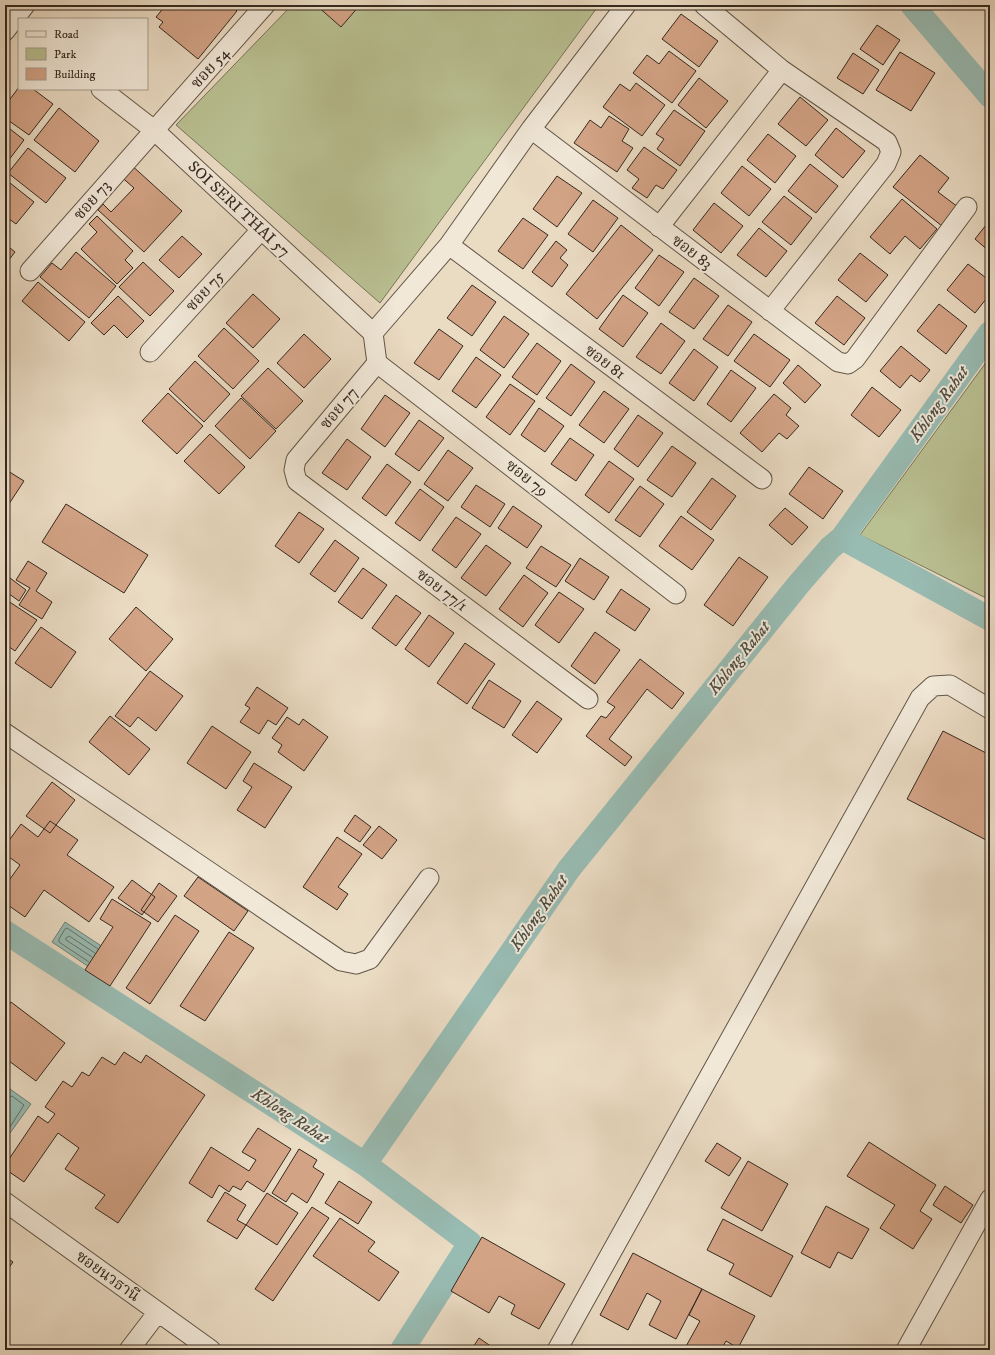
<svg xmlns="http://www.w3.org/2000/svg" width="995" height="1355" viewBox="0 0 995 1355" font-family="'IM FELL DW Pica','Noto Serif Thai',serif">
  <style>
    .green { fill: #b9c092; stroke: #777458 }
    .water { fill: #98bbb2; stroke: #708177 }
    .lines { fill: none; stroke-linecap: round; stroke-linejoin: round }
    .shore { stroke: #667268; stroke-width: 1 }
    .canal { stroke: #98bbb2; stroke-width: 24 }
    .building { fill: #d3a386; stroke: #35291f }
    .minor-casing { stroke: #625648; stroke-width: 21 }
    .minor { stroke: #f1e8d8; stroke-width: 19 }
    .labels { text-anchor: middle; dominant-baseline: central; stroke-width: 4; stroke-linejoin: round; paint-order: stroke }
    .street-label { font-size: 16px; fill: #35291f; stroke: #f1e8d8 }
    .water-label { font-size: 17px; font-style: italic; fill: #4e4e44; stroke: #f1e8d8 }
  </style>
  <rect width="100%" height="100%" fill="#eadbc3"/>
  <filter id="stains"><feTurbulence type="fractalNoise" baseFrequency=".005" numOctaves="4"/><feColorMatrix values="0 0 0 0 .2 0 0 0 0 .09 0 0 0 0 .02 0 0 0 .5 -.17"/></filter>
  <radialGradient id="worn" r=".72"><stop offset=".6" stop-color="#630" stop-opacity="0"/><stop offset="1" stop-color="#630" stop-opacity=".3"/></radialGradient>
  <path class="green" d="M292 5H599L380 303 176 125Z
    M990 357V600L860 535Z"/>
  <path class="water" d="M65 922 109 951 95 971 52 942Z
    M10 1089 31 1104 10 1133 5 1130V1097Z"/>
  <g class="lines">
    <path class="shore" d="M92 957 66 940V938L69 936 95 953
      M89 962 59 942V939L65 929 67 928 98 949
      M5 1099 12 1096 24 1105 10 1127H5"/>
    <path class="canal" d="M912 5 990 96
      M842 538 990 619
      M5 932 365 1164 569 869 798 585 830 548 842 538 990 333
      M365 1164 470 1243 402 1350"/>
  </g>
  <path class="building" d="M166 5H230L237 11 198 59 159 27 163 22 156 17Z
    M316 5H360L341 27Z
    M681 14 718 41 699 67 662 39Z
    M877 25 900 40 883 65 860 49Z
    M669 51 696 71 672 103 633 73 647 55 659 64Z
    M900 52 935 73 911 111 876 90Z
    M853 53 879 70 863 94 837 78Z
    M699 78 728 101 706 128 678 105Z
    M636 83 665 105 642 136 603 107 620 84 630 91Z
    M19 87V89H33L53 104 29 135 5 118V106Z
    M800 97 828 120 806 146 778 124Z
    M59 108 99 141 75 172 34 140Z
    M674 110 705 131 680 166 657 149 664 139 656 134Z
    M609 116 629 129 622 141 633 148 617 172 574 143 590 120 601 128Z
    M5 125 24 140 5 165Z
    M836 128 865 151 843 178 815 155Z
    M768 134 796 156 775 183 747 160Z
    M644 147 677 170 663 189 656 185 647 198 632 188 639 179 627 170Z
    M28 148 66 178 46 203 8 173Z
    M920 155 949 178 938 192 958 207 942 226 893 187Z
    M129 163 182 211 144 252 98 210 103 204 111 212 134 188 118 174Z
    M810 164 838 186 816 213 788 191Z
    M742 166 771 189 749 216 721 193Z
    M557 176 582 193 557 227 533 209Z
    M5 179 34 202 16 224 5 216Z
    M784 196 812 218 791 245 762 222Z
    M902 199 937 229 920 249 905 236 890 254 870 237Z
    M593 200 618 218 593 252 568 234Z
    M714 203 743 226 721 253 693 230Z
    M97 216 133 251 125 260 133 268 117 284 81 249 97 232 89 224Z
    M523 218 548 235 523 269 498 251Z
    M990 220V252L975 239Z
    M621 225 653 250 597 319 566 294Z
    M759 228 787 251 766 277 737 255Z
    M182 236 202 254 179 278 159 260Z
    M556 241 567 250 560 258 568 265 552 287 532 272Z
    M5 244 15 252 5 265Z
    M76 252 116 286 89 318 40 277 52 263 61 270Z
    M860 253 888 275 866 302 838 280Z
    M659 255 684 272 659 306 635 288Z
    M143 262 174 291 150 316 119 287Z
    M968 264 990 281V294L975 313 947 290Z
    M694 278 719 296 694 329 669 312Z
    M38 282 85 322 69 341 22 301Z
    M472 285 496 302 472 336 447 318Z
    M253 294 280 319 253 348 226 323Z
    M623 295 648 313 623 347 599 329Z
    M118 296 144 321 127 338 114 325 104 335 91 323Z
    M837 296 865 318 844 345 815 323Z
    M939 304 967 326 946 354 917 331Z
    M728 305 752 322 728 356 703 339Z
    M504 316 529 334 504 368 480 350Z
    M661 323 685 341 661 374 636 357Z
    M224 328 259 361 233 389 198 356Z
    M439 329 463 346 439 380 414 363Z
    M304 334 331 359 304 388 277 363Z
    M754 334 790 360 770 387 734 361Z
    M537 343 561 361 537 395 512 377Z
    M901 346 930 370 920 382 911 375 900 388 880 371Z
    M694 349 718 367 694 401 669 383Z
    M476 357 501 375 476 408 452 391Z
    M195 361 230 394 204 422 169 389Z
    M571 364 595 382 571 416 546 398Z
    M798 365 821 385 805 403 783 383Z
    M268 368 303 401 276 429 241 396Z
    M731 370 756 388 731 422 707 404Z
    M510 384 535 401 510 435 486 417Z
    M872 387 901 410 879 437 851 415Z
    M604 391 629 409 604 443 579 425Z
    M168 393 203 426 177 454 142 421Z
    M774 394 791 408 786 415 799 426 787 439 779 433 762 452 740 433Z
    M385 395 410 413 385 447 361 429Z
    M241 398 276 431 250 459 215 426Z
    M539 408 564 426 545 452 521 435Z
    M638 415 663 433 638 467 614 449Z
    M419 420 444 438 419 471 395 454Z
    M210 434 245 467 219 494 184 461Z
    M570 438 594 455 576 481 551 464Z
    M347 439 371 457 347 490 322 473Z
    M672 446 696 463 672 497 647 480Z
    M448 450 473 468 448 501 424 484Z
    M609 461 634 479 609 513 585 495Z
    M387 464 411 482 386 516 362 498Z
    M809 467 843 491 823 519 789 494Z
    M8 471 24 481 5 510V477Z
    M712 478 736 496 711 530 687 512Z
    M476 485 505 504 490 527 461 507Z
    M640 486 664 504 640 537 615 520Z
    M420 489 444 507 420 541 395 523Z
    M66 504 148 555 124 593 42 542Z
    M513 506 542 526 527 548 498 528Z
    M785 508 808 527 792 545 769 525Z
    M299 512 324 529 299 563 275 546Z
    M681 516 714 540 692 570 659 546Z
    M456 517 481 534 456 568 432 550Z
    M335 540 359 558 335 592 310 574Z
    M486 545 511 563 486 596 461 578Z
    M541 546 571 565 556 587 526 568Z
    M739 557 768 577 733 626 704 605Z
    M580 558 609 577 594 600 565 581Z
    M28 561 47 573 36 591 52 602 42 619 19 605 30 588 16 580Z
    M363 568 387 585 362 619 338 602Z
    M524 575 548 593 523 627 499 609Z
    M10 578 26 590 19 601 5 591V584Z
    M621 589 650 609 635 631 606 612Z
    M559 592 584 609 559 643 535 625Z
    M396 595 421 613 396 646 372 628Z
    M5 599 37 620 15 651 5 644Z
    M136 607 173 639 146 671 109 639Z
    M429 615 454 633 429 667 405 649Z
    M41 627 76 652 51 688 15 663Z
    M595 632 620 650 595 684 571 666Z
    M465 643 495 664 467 704 437 683Z
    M640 659 684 693 672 709 647 689 609 739 632 757 625 766 586 736 601 716 606 718 615 707 607 702Z
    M150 671 183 696 156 731 138 717 130 727 115 716Z
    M489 680 521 701 504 728 472 708Z
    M257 687 288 708 276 725 268 720 259 734 240 722 250 708 245 705Z
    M537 701 562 719 537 753 512 735Z
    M110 716 150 749 129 775 89 742Z
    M287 717 299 725 303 719 328 737 304 771 278 752 282 745 272 738Z
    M212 726 251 752 226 789 187 763Z
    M943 731 990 755V842L907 799Z
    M254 763 292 787 265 828 237 810 252 787 243 781Z
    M52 782 75 800 50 833 26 816Z
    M355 815 371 827 360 842 344 831Z
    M50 821 78 840 67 855 114 887 89 922 44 890 25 917 5 903V886L20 865 5 854V846L21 824 38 837Z
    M379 826 397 840 382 859 363 845Z
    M337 837 362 854 338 887 348 894 337 910 303 887Z
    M198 877 248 911 234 931 184 896Z
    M132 880 155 897 142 915 118 898Z
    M159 883 177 896 158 922 141 910Z
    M112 899 151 923 110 986 85 970 113 927 100 919Z
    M175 915 199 931 150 1004 126 988Z
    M229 932 254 948 205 1021 180 1006Z
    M11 1002 65 1043 36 1081 5 1058V1010Z
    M124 1052 141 1063 146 1055 205 1095 118 1223 95 1208 105 1195 65 1169 79 1148 58 1133 24 1182 5 1169V1165L38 1116 48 1123 55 1114 45 1107 63 1081 72 1087 82 1072 89 1076 102 1057 115 1065Z
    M258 1128 291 1149 264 1192 247 1181 241 1190 233 1186 229 1192 219 1185 212 1198 189 1183 211 1147 249 1171 256 1160 242 1152Z
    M869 1142 936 1185 920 1211 932 1219 913 1249 880 1228 895 1205 847 1176Z
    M717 1143 741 1158 729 1176 705 1161Z
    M299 1149 317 1160 313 1167 324 1174 307 1203 292 1193 286 1202 272 1193Z
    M748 1161 788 1184 762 1231 721 1208Z
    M339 1181 372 1202 358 1224 325 1203Z
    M945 1186 973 1205 961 1223 933 1205Z
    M225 1192 246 1205 237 1220 246 1225 237 1239 207 1221Z
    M267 1193 298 1213 277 1245 246 1225Z
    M826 1206 869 1229 852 1259 838 1252 830 1268 801 1253Z
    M312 1207 329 1218 273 1301 255 1289Z
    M340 1218 375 1242 368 1251 399 1272 379 1301 313 1256Z
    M723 1219 793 1256 771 1297 729 1274 734 1264 707 1250Z
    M482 1237 565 1284 539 1329 511 1314 515 1305 499 1296 489 1313 451 1291Z
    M633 1253 702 1289 676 1339 649 1325 661 1301 647 1293 628 1330 600 1315Z
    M5 1257 13 1262 5 1273Z
    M702 1289 755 1316 738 1348 726 1341 721 1350H684L700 1321 689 1315Z
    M479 1338 492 1347 491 1350H471Z"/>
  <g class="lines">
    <g class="minor-casing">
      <path id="minor" d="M704 5 782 70 887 142 891 152 886 164 770 311
        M5 31 25 5
        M101 89 154 130 373 333
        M531 129 838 362 848 364 855 359 967 207
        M659 227 782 70
        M449 245 762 479
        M30 271 265 5
        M373 333 377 363 296 460 294 470 297 481 588 699
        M373 333 449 245 531 129 626 5
        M150 352 261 230
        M377 363 676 594
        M5 733 341 961 356 964 370 959 429 878
        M5 1202 211 1350
        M129 1350 158 1312
        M557 1350 920 698 933 686 950 685 990 709
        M906 1350 990 1199"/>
    </g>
    <use href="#minor" class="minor"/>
  </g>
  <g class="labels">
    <g class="street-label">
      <text transform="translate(210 68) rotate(-48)">ซอย 54</text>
      <text transform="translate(92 200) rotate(-49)">ซอย 73</text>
      <text transform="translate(239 209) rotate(43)">SOI SERI THAI 57</text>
      <text transform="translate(692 252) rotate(37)">ซอย 83</text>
      <text transform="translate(205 291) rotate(-48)">ซอย 75</text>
      <text transform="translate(605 362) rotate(37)">ซอย 81</text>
      <text transform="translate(339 408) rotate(-50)">ซอย 77</text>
      <text transform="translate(527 478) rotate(38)">ซอย 79</text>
      <text transform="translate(442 590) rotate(37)">ซอย 77/1</text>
      <text transform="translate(108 1276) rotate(36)">ซอยนวธานี</text>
    </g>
    <g class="water-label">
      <text transform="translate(939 404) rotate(-54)">Khlong Rahat</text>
      <text transform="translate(739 658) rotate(-51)">Khlong Rahat</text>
      <text transform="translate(539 913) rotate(-55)">Khlong Rahat</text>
      <text transform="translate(290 1116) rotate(33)">Khlong Rahat</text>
    </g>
  </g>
  <rect width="995" height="1355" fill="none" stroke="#eadbc3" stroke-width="20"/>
  <rect x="6" y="6" width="983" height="1343" fill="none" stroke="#35291f" stroke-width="2"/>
  <rect x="10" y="10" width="975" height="1335" fill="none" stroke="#35291f"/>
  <rect x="18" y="18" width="130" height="72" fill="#f1e8d8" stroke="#a69c8e"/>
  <rect x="26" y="31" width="20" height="6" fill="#f1e8d8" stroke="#a69c8e"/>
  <text x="54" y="38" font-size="12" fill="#35291f">Road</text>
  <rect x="26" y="48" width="20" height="12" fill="#b9c092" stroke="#a69c8e"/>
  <text x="54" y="58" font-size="12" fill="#35291f">Park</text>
  <rect x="26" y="68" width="20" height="12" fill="#d3a386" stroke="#a69c8e"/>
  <text x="54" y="78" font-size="12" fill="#35291f">Building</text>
  <rect width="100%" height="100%" filter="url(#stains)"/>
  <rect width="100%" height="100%" fill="url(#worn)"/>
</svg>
